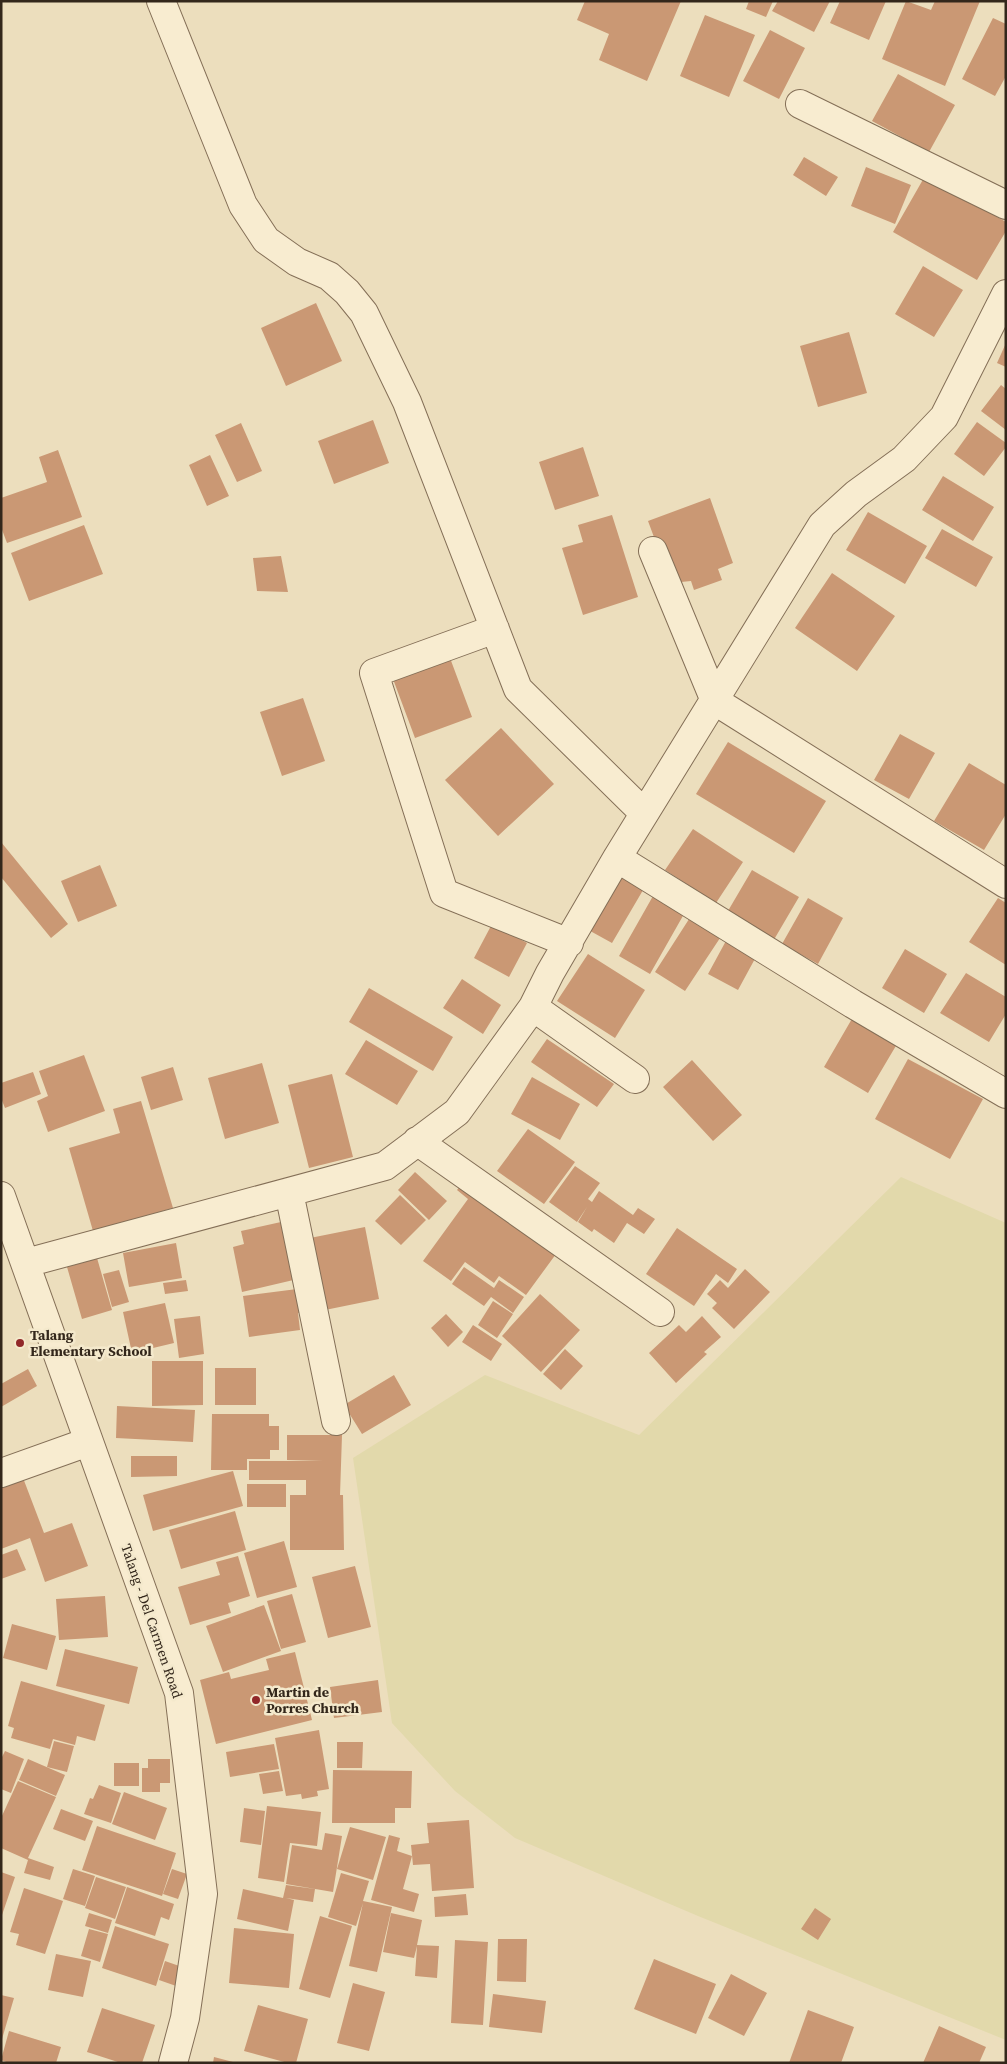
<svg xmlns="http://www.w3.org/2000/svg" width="1007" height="2064" viewBox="0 0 1007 2064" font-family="'Source Serif 4',serif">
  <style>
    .farmland { fill: #e2d9ab }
    .building { fill: #ca9874 }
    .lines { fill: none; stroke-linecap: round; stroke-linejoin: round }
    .minor-casing { stroke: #846f57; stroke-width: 30 }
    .minor { stroke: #f8ecd0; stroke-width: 28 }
    .poi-dot { fill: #912829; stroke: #f4e9cc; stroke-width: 2 }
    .labels { text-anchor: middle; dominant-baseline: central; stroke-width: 5; stroke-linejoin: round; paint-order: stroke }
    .poi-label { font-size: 14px; font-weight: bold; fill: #33271b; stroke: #f4e9cc; text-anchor: start }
    .street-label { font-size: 14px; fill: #33271b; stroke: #f4e9cc }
  </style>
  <rect width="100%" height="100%" fill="#ecdebd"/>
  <path class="farmland" d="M901 1177 1006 1223V2040L698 1916 515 1838 455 1791 392 1723 353 1458 485 1375 639 1435Z"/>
  <path class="building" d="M585 1H681L647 81 599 60 609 34 577 20Z
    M749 1H773L766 17 746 9Z
    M778 1H830L814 32 772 11Z
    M840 1H886L869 40 830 23Z
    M906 1 931 10 935 1H980L945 86 882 59Z
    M705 15 755 35 729 97 680 76Z
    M993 18 1006 24V76L995 96 962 79Z
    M770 30 805 48 779 99 743 81Z
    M898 74 955 105 929 152 872 121Z
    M804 157 838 177 826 196 793 175Z
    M866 167 911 185 895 224 851 206Z
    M925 176 1006 222V231L977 280 893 232Z
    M923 266 963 290 934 337 895 314Z
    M316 303 342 361 286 386 261 328Z
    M849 332 867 393 818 407 800 346Z
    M1006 343V367L997 363Z
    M1001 385 1006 389V430L981 411Z
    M373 420 389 463 334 484 318 441Z
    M977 422 1006 443V447L984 476 954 454Z
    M241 423 262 471 237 482 215 435Z
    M583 447 599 496 555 510 539 462Z
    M58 450 82 517 7 543 1 527V498L47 482 39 457Z
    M210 455 229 496 207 506 189 465Z
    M943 476 994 507 973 541 922 510Z
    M710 498 733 563 718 569 722 580 694 590 691 581 671 583 648 521Z
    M868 512 927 546 905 584 846 550Z
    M612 515 638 597 583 615 562 548 583 542 578 525Z
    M84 525 103 574 29 601 11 553Z
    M942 529 993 557 976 587 925 558Z
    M281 556 288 592 257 591 253 558Z
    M832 573 895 616 857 671 795 628Z
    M450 658 472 717 415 738 393 679Z
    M303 698 325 761 282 776 260 712Z
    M501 728 554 784 498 836 445 780Z
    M900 734 935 753 909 799 874 780Z
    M728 742 826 801 794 853 696 794Z
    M969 763 1006 785V814L984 850 934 821Z
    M693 829 743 862 716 903 665 870Z
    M1 842 68 924 51 938 1 877Z
    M100 865 117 906 78 922 61 881Z
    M617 868 646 885 612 943 583 927Z
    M752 870 799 897 772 943 725 916Z
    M653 896 684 914 650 974 619 956Z
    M808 898 843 918 818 964 782 944Z
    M998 898 1006 903V965L969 942Z
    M691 916 722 935 685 991 655 972Z
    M492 924 527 943 509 977 474 958Z
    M727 939 757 955 738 990 708 974Z
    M905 949 947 974 924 1013 882 988Z
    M588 954 645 990 615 1038 557 1001Z
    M966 973 1006 997V1014L989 1042 940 1013Z
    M462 979 501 1005 483 1034 443 1008Z
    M369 988 453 1037 433 1071 349 1022Z
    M853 1017 897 1044 868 1093 824 1067Z
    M547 1039 614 1084 597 1107 531 1062Z
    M366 1040 418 1071 397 1105 345 1074Z
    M84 1055 105 1111 48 1132 37 1101 48 1096 39 1071Z
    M908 1059 983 1099 950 1159 875 1119Z
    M692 1060 742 1115 713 1141 663 1087Z
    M262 1063 279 1123 225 1139 208 1078Z
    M173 1067 183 1100 151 1110 141 1077Z
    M33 1072 41 1094 5 1108 1 1098V1083Z
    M332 1074 353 1157 309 1168 288 1085Z
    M532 1077 580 1104 560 1140 511 1114Z
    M141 1101 173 1208 93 1231 69 1148 120 1133 113 1109Z
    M528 1129 575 1162 544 1204 497 1171Z
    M575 1166 600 1183 588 1199 592 1202 599 1191 633 1215 638 1208 655 1219 644 1234 627 1223 614 1243 594 1229 592 1232 578 1222 587 1207 577 1222 549 1202Z
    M415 1172 447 1201 429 1220 398 1190Z
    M466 1178 556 1254 526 1295 499 1276 494 1283 465 1262 451 1281 423 1261 468 1199 457 1190Z
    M400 1195 426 1220 401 1245 375 1221Z
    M290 1220 302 1278 242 1292 233 1247 244 1244 241 1231Z
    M365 1227 379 1299 325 1310 310 1238Z
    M677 1228 737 1269 728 1283 716 1274 694 1306 646 1274Z
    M176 1243 182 1278 129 1287 123 1253Z
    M97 1258 112 1310 82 1319 67 1267Z
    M464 1267 494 1288 499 1280 524 1297 513 1313 491 1297 484 1306 452 1284Z
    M745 1269 770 1292 734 1329 712 1308 717 1303 707 1294 720 1280 728 1288Z
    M119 1270 129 1302 112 1307 103 1274Z
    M186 1280 188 1291 165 1294 163 1283Z
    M305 1288 308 1311 298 1313 300 1330 249 1337 243 1296Z
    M540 1294 580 1330 541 1372 502 1336Z
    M493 1301 513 1314 497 1338 478 1325Z
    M165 1303 174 1343 132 1353 123 1312Z
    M446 1314 463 1332 448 1347 431 1328Z
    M200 1316 204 1354 179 1358 174 1319Z
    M702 1316 721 1337 704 1352 707 1354 676 1383 649 1353 679 1325 686 1332Z
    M473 1325 502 1344 491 1361 462 1342Z
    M565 1349 583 1366 561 1390 543 1374Z
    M152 1361H203V1405L152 1406Z
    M215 1368H256V1405H215Z
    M28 1369 37 1386 1 1407V1384Z
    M394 1375 411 1405 362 1434 344 1405Z
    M117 1406 195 1410 193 1442 116 1438Z
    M212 1414H269V1426H279V1450H270V1459H247V1470H211Z
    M287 1435H342L340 1495H343L344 1550H290V1495H306V1480H249V1461H323L287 1460Z
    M131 1456H177V1476L131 1477Z
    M20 1470 44 1533 72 1523 88 1566 45 1582 30 1538 1 1549V1477Z
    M233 1471 243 1506 153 1531 143 1495Z
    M247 1484H286V1507H247Z
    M235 1511 246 1550 181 1569 169 1530Z
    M284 1541 297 1587 257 1598 244 1553Z
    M17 1549 26 1570 1 1579V1555Z
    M238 1556 250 1596 228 1603 231 1613 190 1625 178 1587 220 1575 216 1562Z
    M355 1566 371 1627 328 1638 312 1577Z
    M292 1594 306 1642 281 1649 267 1601Z
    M105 1596 108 1637 59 1640 56 1599Z
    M264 1605 281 1651 223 1672 206 1626Z
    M12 1624 56 1636 47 1670 3 1658Z
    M65 1649 138 1667 129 1704 56 1686Z
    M295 1652 312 1720 216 1744 200 1680 229 1672 231 1679 269 1670 266 1659Z
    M378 1680 382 1712 334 1718 330 1687Z
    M21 1681 105 1705 95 1741 77 1736 75 1745 53 1739 50 1749 11 1738 14 1728 8 1726Z
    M319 1730 329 1789 317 1791 318 1796 302 1799 301 1794 286 1796 275 1738Z
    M54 1741 74 1746 67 1772 47 1767Z
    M337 1742H363L362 1768H337Z
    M274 1744 279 1769 230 1777 226 1752Z
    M5 1751 24 1759 11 1793 1 1789V1759Z
    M28 1759 65 1775 56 1796 19 1780Z
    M148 1759H170V1783H160V1792H142V1768H148Z
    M114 1763H139V1786H114Z
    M333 1770 412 1771 411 1808H395V1823H332Z
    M279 1771 283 1791 263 1794 259 1774Z
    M18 1781 56 1797 28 1858 54 1867 50 1880 24 1873 28 1860 1 1848V1818Z
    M99 1785 121 1793 111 1823 84 1814 90 1798 93 1799Z
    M124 1792 167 1808 155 1840 112 1824Z
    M267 1806 321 1812 317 1846 290 1843 284 1882 258 1878Z
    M244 1808 265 1811 261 1845 240 1842Z
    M61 1809 93 1821 85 1841 53 1829Z
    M469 1820 474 1888 432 1891 430 1864 413 1865 411 1845 429 1843 427 1823Z
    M97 1826 176 1853 162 1896 82 1870Z
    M350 1827 386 1837 373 1880 337 1869Z
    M325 1833 342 1836 333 1892 286 1884 292 1845 322 1850Z
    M389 1835 400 1838 397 1851 412 1856 403 1889 419 1894 414 1912 371 1900Z
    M73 1869 95 1876 85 1906 63 1899Z
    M172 1869 187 1874 178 1899 163 1894Z
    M1 1872 15 1877 2 1915H1Z
    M341 1873 369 1881 363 1901 392 1907 377 1972 349 1966 363 1903 356 1926 328 1917Z
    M96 1877 126 1887 115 1919 85 1908Z
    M286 1885 315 1889 313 1902 286 1898 294 1900 288 1931 237 1919 243 1889 283 1898Z
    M127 1887 174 1904 169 1920 161 1917 155 1936 115 1923Z
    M24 1888 63 1901 45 1954 16 1945 19 1934 10 1932Z
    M466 1894 468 1915 435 1917 434 1897Z
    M815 1908 831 1919 818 1940 801 1929Z
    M89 1913 112 1920 108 1933 85 1926Z
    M391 1913 422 1920 417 1945 439 1946 437 1978 415 1976 417 1946 414 1958 383 1952Z
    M320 1916 352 1926 330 1998 299 1989Z
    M115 1926 169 1944 156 1986 102 1968Z
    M234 1928 294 1934 289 1988 229 1983Z
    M89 1929 108 1934 100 1962 81 1956Z
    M498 1939H527L526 1982 497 1981Z
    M455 1940 488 1942 483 2025 451 2023Z
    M56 1954 91 1961 83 1997 48 1990Z
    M654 1959 716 1984 696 2034 634 2009Z
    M165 1961 185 1968 179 1987 159 1980Z
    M731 1974 767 1993 744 2036 708 2018Z
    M353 1983 385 1992 369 2051 337 2043Z
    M493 1994 546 2001 542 2033 489 2027Z
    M1 1995 14 1998 2 2039 1 2038Z
    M258 2005 308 2019 296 2063H288L244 2051Z
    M102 2008 155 2025 142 2063H121L87 2052Z
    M808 2010 854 2027 841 2063H789Z
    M939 2026 986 2047 979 2063H923Z
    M9 2031 61 2047 56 2063H9L1 2060Z
    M214 2057 233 2062V2063H213Z"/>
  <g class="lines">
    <g class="minor-casing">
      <path id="minor" d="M161 1 243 205 266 240 297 262 329 276 347 292 364 313 407 402 518 689 644 813
        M800 104 1006 205
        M653 551 715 701 1006 884
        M495 629 374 673 444 893 569 943
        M617 858 853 1004 1006 1094
        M533 1007 635 1079
        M417 1141 660 1312
        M289 1192 336 1421
        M1 1196 179 1693 203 1894 185 2018 173 2063
        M26 1263 385 1166 457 1112 533 1007 550 973 617 858 822 525 856 494 904 459 944 417 1006 294
        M1 1473 88 1442"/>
    </g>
    <use href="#minor" class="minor"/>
  </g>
  <g class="poi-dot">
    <circle cx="20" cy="1343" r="5"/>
    <circle cx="256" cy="1700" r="5"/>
  </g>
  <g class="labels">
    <g class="poi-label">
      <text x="30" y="1335">Talang<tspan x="30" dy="16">Elementary School</tspan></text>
      <text x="266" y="1692">Martin de<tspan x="266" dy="16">Porres Church</tspan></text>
    </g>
    <g class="street-label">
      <text transform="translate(152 1621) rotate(71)">Talang - Del Carmen Road</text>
    </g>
  </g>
  <rect width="1007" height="2064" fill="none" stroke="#33271b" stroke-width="5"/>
</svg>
